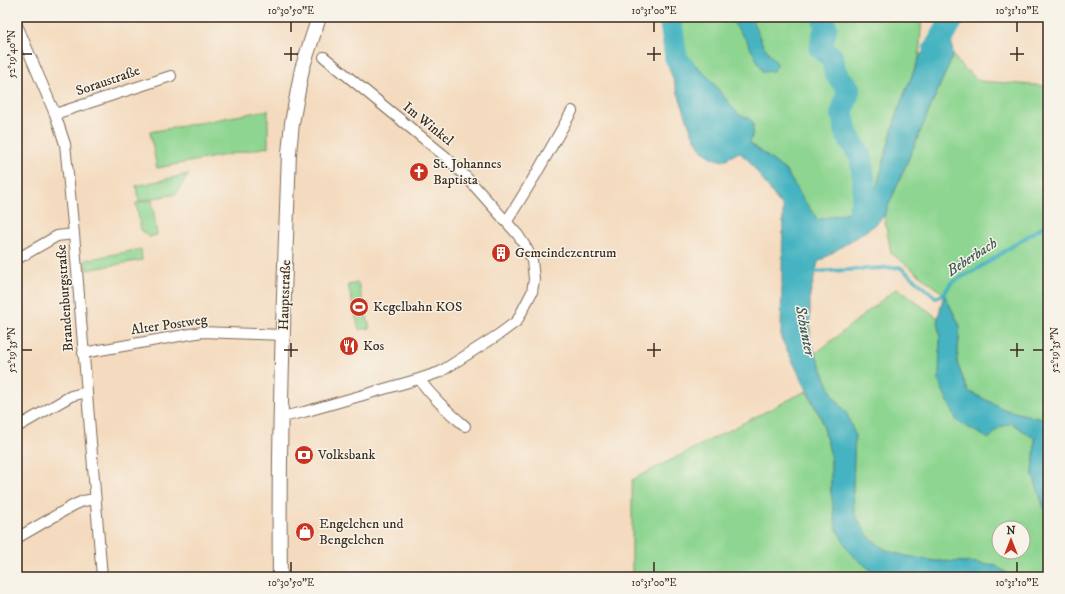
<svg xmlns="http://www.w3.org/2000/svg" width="1065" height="594" viewBox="0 0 1065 594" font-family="'IM FELL DW Pica',serif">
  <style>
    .green { fill: #8dd590; stroke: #648057; fill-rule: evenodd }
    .water { fill: #45b3c1; stroke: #406e70 }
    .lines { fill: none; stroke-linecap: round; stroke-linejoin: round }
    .stream { stroke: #45b3c1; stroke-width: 4 }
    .river { stroke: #45b3c1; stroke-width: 23 }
    .minor-casing { stroke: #7c6856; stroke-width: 12 }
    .secondary-casing { stroke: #7c6856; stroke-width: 16 }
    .minor { stroke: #fff; stroke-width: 10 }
    .secondary { stroke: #fff; stroke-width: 14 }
    .ticks { fill: none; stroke: #3b2a1e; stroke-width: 1.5 }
    .labels { text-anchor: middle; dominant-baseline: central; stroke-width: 3; stroke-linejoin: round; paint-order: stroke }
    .street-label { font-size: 14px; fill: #3b2a1e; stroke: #f7f3e8 }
    .poi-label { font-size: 14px; fill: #3b2a1e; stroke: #f7f3e8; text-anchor: start }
    .water-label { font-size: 15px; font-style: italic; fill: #3e5a57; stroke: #f7f3e8 }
    .neatline { fill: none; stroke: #3b2a1e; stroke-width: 1.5 }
    .ticks-label { font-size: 10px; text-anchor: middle; fill: #3b2a1e }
  </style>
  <rect width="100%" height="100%" fill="#f7f3e8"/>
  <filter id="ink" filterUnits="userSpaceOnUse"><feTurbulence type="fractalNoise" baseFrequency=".025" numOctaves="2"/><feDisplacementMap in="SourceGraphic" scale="8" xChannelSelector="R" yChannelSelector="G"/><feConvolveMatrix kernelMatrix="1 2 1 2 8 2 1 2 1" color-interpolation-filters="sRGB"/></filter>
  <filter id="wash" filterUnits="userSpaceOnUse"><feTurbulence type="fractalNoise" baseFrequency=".012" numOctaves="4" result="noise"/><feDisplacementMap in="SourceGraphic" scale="16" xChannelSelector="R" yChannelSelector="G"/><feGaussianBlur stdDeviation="0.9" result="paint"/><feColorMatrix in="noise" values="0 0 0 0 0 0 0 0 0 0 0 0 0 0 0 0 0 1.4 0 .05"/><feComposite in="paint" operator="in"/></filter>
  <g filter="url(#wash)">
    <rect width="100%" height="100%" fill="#f4dbbf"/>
    <path class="green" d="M672 17H922L919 58 897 112 877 186 860 209 818 220 803 199 786 171 750 143 753 132 748 118 738 114 708 77 674 44 665 56Z
      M953 55 961 66 980 81 1048 86V428L1046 420 1006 410 968 391 957 363 960 326 944 294 891 253 884 216Z
      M268 110V147L157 168 150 132Z
      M189 174 176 194 139 201 136 186Z
      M152 200 157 235 149 237 141 230 136 203Z
      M141 249 142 260 87 270 85 260Z
      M358 283 370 328 359 330 348 285Z
      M897 288 938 318 940 340 939 382 998 428 1011 423 1035 438 1033 475 1044 508 1048 511V577H1012L996 566 969 562 935 561 905 556 884 549 868 536 854 513 847 414 833 396 815 354ZM999 528H1023V552H999Z
      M806 391 821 418 831 456V492L874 573 884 577H632V480Z"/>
    <path class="water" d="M729 17H751L763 45 778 65 773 71 763 72 747 41Z
      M950 25 953 55 884 216 875 225 818 262 810 295V340L833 396 847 414 855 435 853 486 854 513 868 536 884 549 905 556 935 561 969 562 996 566 1012 577H884L874 573 850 553 836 528 831 492V456L821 418 781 338 783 208 749 161 739 152 723 161 715 159 702 151 692 133 665 56 674 44 708 77 738 114 748 118 753 122V132L750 143 786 171 803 199 818 220 860 209 877 186 897 112 921 54Z
      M944 294 960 326 957 363 968 391 1006 410 1046 420 1048 428V511L1044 508 1033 475 1035 438 1011 423 998 428 989 439 957 421 939 382 940 340 938 318Z"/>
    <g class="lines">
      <path class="stream" d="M812 272 900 267 936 298 944 294 951 283 977 269 1045 225 1048 224"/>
      <path class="river" d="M670 17 676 58 686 71
        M823 17 826 27 820 48 832 57 835 73 849 89 842 113 847 135 861 157 864 180V194L860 209
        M934 50 954 17"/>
    </g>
  </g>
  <g filter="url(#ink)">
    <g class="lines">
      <g class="minor-casing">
        <path id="minor" d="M17 25 55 114 65 144 74 234 102 577
          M55 114 171 76
          M507 221 536 174 572 111
          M17 259 57 236 74 234
          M83 353 202 332 284 335
          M419 379C432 397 448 412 465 426
          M282 417 304 412 419 379 440 372 498 335 517 321 532 292 534 279 532 260 527 249 518 235 470 181 446 157 324 57
          M17 427 71 396 87 392
          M17 538 74 505 83 501 95 499"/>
      </g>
      <g class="secondary-casing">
        <path id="secondary" d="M280 577C278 436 284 294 289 153L292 123 302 69 319 17"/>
      </g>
      <use href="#minor" class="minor"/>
      <use href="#secondary" class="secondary"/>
    </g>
  </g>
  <path class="ticks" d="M291 22V32M654 22V32M1017 22V32M291 47V61M654 47V61M1017 47V61M22 54H32M284 54H298M647 54H661M1010 54H1024M291 343V357M654 343V357M1017 343V357M22 350H32M284 350H298M647 350H661M1010 350H1024M1033 350H1043M291 562V572M654 562V572M1017 562V572"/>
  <defs>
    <g id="church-disc" transform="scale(1)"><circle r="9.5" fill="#c8321e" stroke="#f7f3e8"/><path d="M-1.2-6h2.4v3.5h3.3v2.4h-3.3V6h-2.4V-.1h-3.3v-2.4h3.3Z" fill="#fff"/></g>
    <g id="building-disc" transform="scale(1)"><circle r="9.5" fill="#c8321e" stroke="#f7f3e8"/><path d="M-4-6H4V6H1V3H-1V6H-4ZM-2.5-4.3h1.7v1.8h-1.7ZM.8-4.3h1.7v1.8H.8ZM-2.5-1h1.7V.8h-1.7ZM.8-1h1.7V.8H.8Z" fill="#fff"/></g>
    <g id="stadium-disc" transform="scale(1)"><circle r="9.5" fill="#c8321e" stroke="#f7f3e8"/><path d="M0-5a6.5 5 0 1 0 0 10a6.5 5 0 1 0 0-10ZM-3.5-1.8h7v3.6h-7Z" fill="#fff"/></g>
    <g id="restaurant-disc" transform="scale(1)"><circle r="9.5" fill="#c8321e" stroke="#f7f3e8"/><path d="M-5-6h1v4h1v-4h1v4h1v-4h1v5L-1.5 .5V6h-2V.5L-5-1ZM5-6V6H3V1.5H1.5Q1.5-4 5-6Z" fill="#fff"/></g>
    <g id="bank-disc" transform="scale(1)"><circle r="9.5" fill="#c8321e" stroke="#f7f3e8"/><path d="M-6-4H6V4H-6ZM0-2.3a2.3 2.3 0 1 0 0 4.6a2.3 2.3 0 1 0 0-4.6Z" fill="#fff"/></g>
    <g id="shop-disc" transform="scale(1)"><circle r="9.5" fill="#c8321e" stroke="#f7f3e8"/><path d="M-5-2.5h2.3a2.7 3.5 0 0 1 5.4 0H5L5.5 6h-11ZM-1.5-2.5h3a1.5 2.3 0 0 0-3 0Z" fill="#fff"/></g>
  </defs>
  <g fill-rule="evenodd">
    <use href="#church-disc" x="419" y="172"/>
    <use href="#building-disc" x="501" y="253"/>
    <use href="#stadium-disc" x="359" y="307"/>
    <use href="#restaurant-disc" x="349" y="346"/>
    <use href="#bank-disc" x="304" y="455"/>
    <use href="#shop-disc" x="305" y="532"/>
  </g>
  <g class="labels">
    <g class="street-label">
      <text transform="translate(108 81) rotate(-19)">Soraustraße</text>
      <text transform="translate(428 124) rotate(39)">Im Winkel</text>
      <text transform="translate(285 295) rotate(-88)">Hauptstraße</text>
      <text transform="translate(65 298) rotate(-94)">Brandenburgstraße</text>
      <text transform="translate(169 325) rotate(-8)">Alter Postweg</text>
    </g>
    <g class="poi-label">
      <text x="433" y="164">St. Johannes<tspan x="433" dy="16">Baptista</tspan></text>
      <text x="515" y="253">Gemeindezentrum</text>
      <text x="373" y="307">Kegelbahn KOS</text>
      <text x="363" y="346">Kos</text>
      <text x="318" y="455">Volksbank</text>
      <text x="319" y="524">Engelchen und<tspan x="319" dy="16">Bengelchen</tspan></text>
    </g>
    <g class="water-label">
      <text transform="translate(972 257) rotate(-33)">Beberbach</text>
      <text transform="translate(805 331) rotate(79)">Schunter</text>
    </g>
  </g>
  <rect width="1065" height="594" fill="none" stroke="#f7f3e8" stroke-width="44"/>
  <g transform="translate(1011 540)"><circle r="19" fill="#f7f3e8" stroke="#aca397"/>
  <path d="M0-3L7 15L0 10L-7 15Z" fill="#c8321e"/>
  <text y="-6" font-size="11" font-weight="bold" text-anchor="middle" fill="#3b2a1e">N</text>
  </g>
  <rect x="22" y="22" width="1021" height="550" class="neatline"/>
  <g class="ticks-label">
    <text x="291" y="14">10°30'50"E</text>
    <text x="654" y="14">10°31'00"E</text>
    <text x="1017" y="14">10°31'10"E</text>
    <text transform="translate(11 54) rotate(-90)" y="4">52°19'40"N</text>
    <text transform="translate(11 350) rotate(-90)" y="4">52°19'35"N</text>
    <text transform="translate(1054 350) rotate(-90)" y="4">52°19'35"N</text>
    <text x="291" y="586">10°30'50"E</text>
    <text x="654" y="586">10°31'00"E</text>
    <text x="1017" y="586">10°31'10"E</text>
  </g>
</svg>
